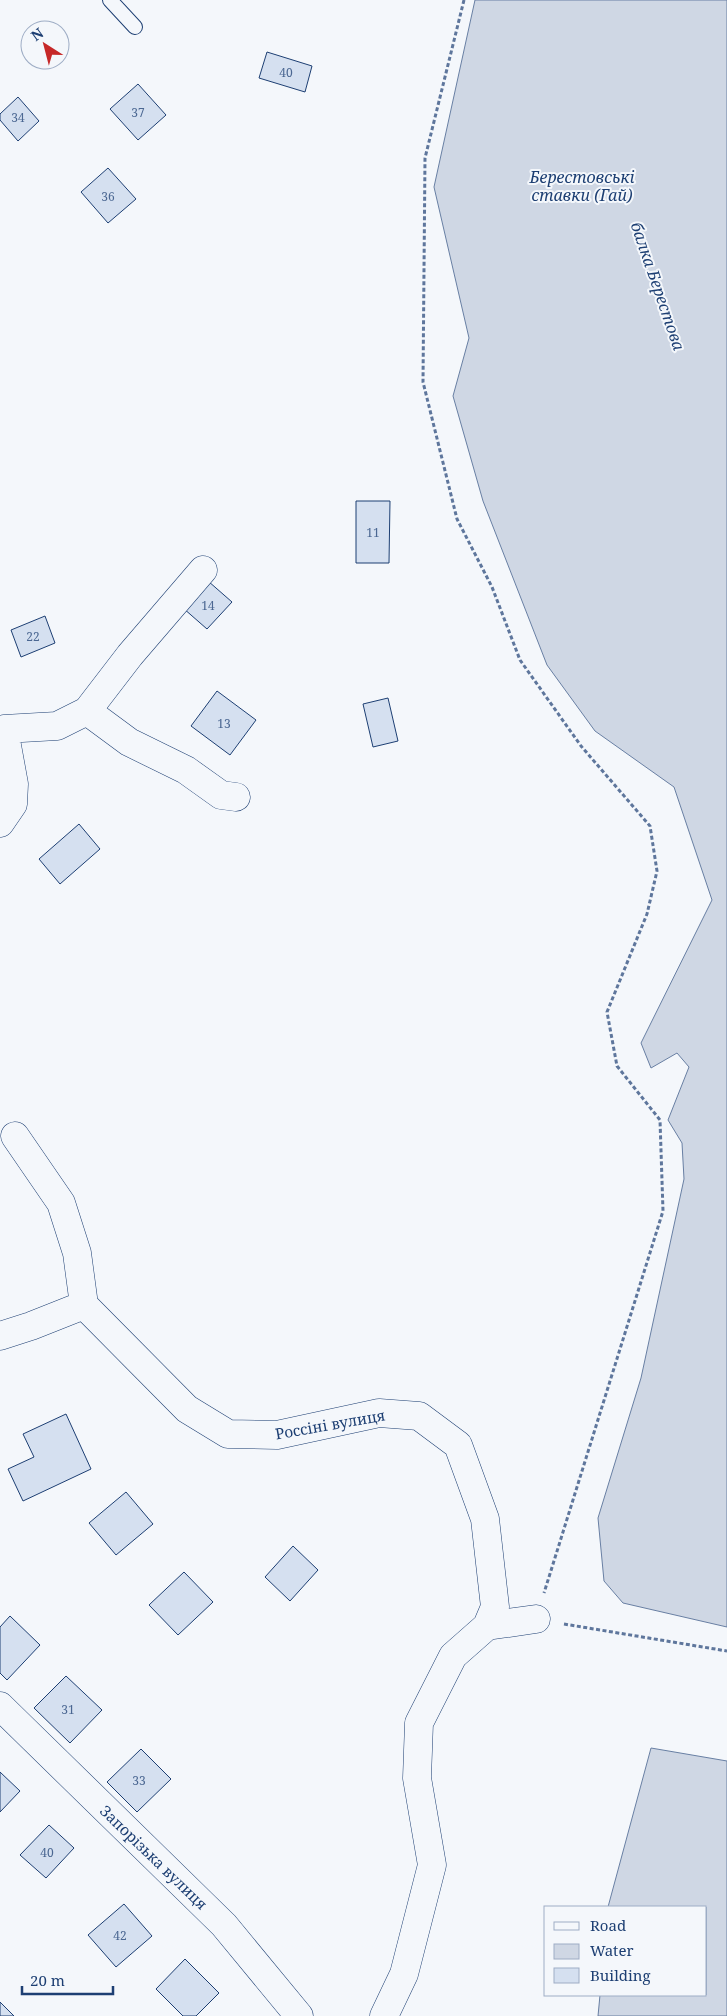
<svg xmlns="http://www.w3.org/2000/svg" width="727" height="2016" viewBox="0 0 727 2016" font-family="'Noto Serif',serif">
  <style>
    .water { fill: #cfd7e4; stroke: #687fa3 }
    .building { fill: #d5e0f0; stroke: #1d3f73 }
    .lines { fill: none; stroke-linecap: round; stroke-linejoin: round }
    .lane-casing { stroke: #1d3f73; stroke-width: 16 }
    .street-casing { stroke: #1d3f73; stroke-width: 29 }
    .path { stroke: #5e769c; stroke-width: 3; stroke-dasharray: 4 2.5; stroke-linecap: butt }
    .lane { stroke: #f4f7fb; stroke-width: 14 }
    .street { stroke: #f4f7fb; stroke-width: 28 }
    .labels { text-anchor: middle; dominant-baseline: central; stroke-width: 4; stroke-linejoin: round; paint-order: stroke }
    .number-label { font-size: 12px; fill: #4b6792 }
    .street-label { font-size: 15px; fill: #1d3f73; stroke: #f4f7fb }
    .water-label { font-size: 16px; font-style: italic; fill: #1d3f73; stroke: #f4f7fb }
  </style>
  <rect width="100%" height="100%" fill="#f4f7fb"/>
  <path class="water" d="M475 0H727V1627L623 1603 604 1581 598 1518 641 1378 684 1179 682 1143 668 1120 689 1067 677 1053 651 1068 641 1043 712 900 674 787 595 731 547 665 483 501 453 396 469 338 434 187Z
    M651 1748 727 1761V2016H598L600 1995H706V1907H608Z"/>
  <path class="building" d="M267 52 312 66 305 92 259 78Z
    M138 84 166 115 138 140 110 109Z
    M18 97 39 121 18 141 0 120V114Z
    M108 168 136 199 108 223 81 192Z
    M356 501H390L389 563H356Z
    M208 581 232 602 207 629 183 608Z
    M45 616 55 643 21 657 11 630Z
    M217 691 256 720 230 755 191 726Z
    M388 698 398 741 373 747 363 704Z
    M79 824 100 849 60 884 39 859Z
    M66 1414 91 1469 23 1501 8 1469 34 1457 23 1434Z
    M126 1492 153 1524 116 1555 89 1523Z
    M293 1546 318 1570 290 1601 265 1577Z
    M184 1572 213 1602 178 1635 149 1605Z
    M10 1616 40 1645 7 1680 0 1673V1627Z
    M66 1676 102 1710 70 1743 34 1708Z
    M141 1749 171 1779 137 1812 107 1782Z
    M0 1772 20 1791 0 1812Z
    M49 1825 74 1848 46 1878 20 1855Z
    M124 1904 152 1936 116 1967 88 1935Z
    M185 1959 219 1993 196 2016H183L156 1989Z
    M0 2002 14 2016H0Z"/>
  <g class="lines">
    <g class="lane-casing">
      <path id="lane" d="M110 0 135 27"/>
    </g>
    <g class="street-casing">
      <path id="street" d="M87 711 129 742 186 770 221 795 236 797
        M0 823 13 804 14 784 4 729 57 726 87 711 130 655 203 570
        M84 1305 187 1409 228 1434 277 1435 379 1413 419 1416 458 1445 485 1519 495 1607 487 1626
        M0 1336 31 1326 84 1305 77 1253 61 1203 15 1136
        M0 1706 224 1925 299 2016
        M384 2016 404 1974 432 1865 417 1778 419 1723 453 1656 487 1626 536 1619"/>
    </g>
    <path class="path" d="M464 0 425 158 423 382 457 519 492 587 520 660 581 746 650 826 657 871 647 914 607 1012 617 1066 660 1120 663 1211 544 1593
      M564 1624 727 1651"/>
    <use href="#lane" class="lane"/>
    <use href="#street" class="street"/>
  </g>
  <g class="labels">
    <g class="number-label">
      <text x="286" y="72">40</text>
      <text x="138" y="112">37</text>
      <text x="18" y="117">34</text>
      <text x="108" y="196">36</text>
      <text x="373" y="532">11</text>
      <text x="208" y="605">14</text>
      <text x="33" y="636">22</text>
      <text x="224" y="723">13</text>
      <text x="68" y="1709">31</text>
      <text x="139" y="1780">33</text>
      <text x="47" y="1852">40</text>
      <text x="120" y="1935">42</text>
    </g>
    <g class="street-label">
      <text transform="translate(330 1424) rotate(-10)">Россіні вулиця</text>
      <text transform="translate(154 1857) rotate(44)">Запорізька вулиця</text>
    </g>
    <g class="water-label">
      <text x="582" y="177">Берестовські<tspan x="582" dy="18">ставки (Гай)</tspan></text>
      <text transform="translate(658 286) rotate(71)">балка Берестова</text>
    </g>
  </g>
  <rect x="544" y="1906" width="162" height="90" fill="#f4f7fb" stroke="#9eadc5"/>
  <rect x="554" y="1922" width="25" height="8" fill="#f4f7fb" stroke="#9eadc5"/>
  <text x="590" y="1931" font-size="15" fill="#1d3f73">Road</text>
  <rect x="554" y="1944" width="25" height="15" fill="#cfd7e4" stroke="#9eadc5"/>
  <text x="590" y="1956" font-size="15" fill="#1d3f73">Water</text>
  <rect x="554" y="1968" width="25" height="15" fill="#d5e0f0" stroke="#9eadc5"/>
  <text x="590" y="1981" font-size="15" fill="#1d3f73">Building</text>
  <g transform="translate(45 45) rotate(324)"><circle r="24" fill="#f4f7fb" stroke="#9eadc5"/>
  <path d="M0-4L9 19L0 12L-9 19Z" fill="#c62828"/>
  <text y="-8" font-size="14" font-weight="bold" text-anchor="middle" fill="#1d3f73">N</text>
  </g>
  <path d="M22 1986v8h91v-8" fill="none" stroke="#1d3f73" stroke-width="2.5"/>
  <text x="30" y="1986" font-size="15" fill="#1d3f73" stroke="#f4f7fb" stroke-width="4" paint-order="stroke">20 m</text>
</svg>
